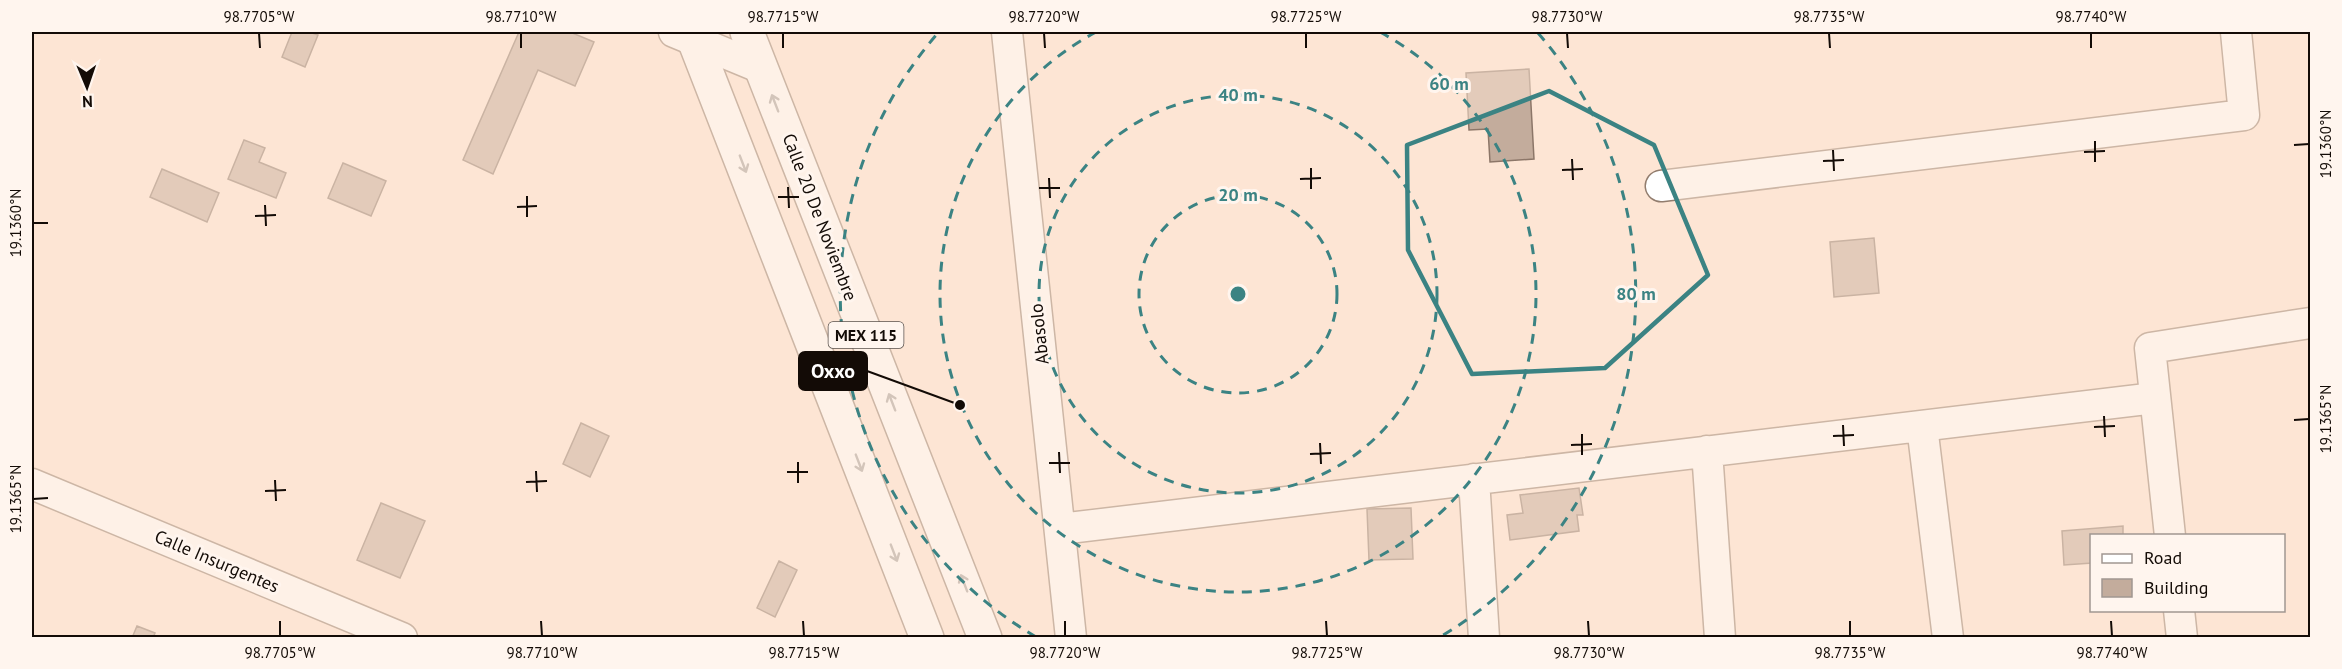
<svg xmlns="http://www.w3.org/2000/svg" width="2342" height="669" viewBox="0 0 2342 669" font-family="'PT Sans',sans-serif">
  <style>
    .building { fill: #c3ac9c; stroke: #8c7668; stroke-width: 1.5 }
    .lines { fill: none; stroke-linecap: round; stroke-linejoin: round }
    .street-casing { stroke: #927d6e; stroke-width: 33 }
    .primary-casing { stroke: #927d6e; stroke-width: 36 }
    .street { stroke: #fff; stroke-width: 30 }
    .primary { stroke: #fff; stroke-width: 33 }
    .oneway { stroke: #a19d9b }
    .marked { fill: none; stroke: #3b8383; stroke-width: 4.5; stroke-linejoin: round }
    .ticks { fill: none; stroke: #130b06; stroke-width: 2 }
    .ring { fill: none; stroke: #3b8383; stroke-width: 3; stroke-dasharray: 10 8 }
    .labels { text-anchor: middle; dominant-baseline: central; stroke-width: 6; stroke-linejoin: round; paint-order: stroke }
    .shield { fill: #fff5ee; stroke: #5a514c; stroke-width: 1.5 }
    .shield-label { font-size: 16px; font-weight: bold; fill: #130b06 }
    .street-label { font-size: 18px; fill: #130b06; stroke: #fff5ee }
    .centre { fill: #3b8383; stroke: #fff5ee; stroke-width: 3 }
    .ring-label { font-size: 18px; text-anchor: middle; font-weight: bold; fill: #3b8383; stroke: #fff5ee; stroke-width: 6; stroke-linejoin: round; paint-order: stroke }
    .leader { fill: none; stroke: #130b06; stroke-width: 2 }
    .callout-dot { fill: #130b06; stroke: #fff5ee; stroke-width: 2 }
    .callout { fill: #130b06; stroke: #130b06; stroke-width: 2 }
    .callout-label { font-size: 20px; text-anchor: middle; font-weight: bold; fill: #fff }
    .neatline { fill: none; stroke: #130b06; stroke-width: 2 }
    .ticks-label { font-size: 15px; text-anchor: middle; fill: #130b06 }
  </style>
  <rect width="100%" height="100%" fill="#fde5d4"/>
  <path class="building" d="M292 32H309L318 35 305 67 282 57Z
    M519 32H570L594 42 575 86 538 70 493 174 463 160Z
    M1529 69 1534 159 1490 162 1488 129 1469 130 1466 73Z
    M244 140 265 148 259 162 286 173 276 198 228 179Z
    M343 163 386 181 371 216 328 198Z
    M162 169 219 193 207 222 150 197Z
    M1874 238 1879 293 1834 297 1830 242Z
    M581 423 609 436 590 477 563 464Z
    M1579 488 1583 515H1577L1579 531 1510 540 1507 515 1523 513 1520 495Z
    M381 503 425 521 400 578 357 560Z
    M1411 508 1413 559 1369 560 1367 509Z
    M2123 526V536H2092V563L2064 565 2062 531Z
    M779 561 797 570 775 617 757 608Z
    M137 626 155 633 153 638H132Z"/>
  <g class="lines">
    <g class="street-casing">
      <path id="street" d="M674 32 761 68
        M1007 32 1071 638
        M1661 186 2244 115 2236 32
        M1922 426 1948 638
        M1707 451 1720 638
        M1474 479 1484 638
        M32 484 402 638
        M1060 529 2155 398
        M2170 536 2150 348 2310 323
        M2179 610 2182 638"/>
    </g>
    <g class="primary-casing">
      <path id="primary" d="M691 32 927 638
        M747 32 985 638"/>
    </g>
    <use href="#street" class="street"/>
    <use href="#primary" class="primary"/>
  </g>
  <defs><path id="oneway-shaft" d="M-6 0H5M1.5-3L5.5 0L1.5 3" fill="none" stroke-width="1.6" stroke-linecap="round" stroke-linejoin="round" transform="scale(1.5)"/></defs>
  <g class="oneway">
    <use href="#oneway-shaft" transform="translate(775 103) rotate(-111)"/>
    <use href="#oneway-shaft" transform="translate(743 164) rotate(69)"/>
    <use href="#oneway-shaft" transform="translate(892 402) rotate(-111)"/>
    <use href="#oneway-shaft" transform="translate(859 463) rotate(69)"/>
    <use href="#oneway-shaft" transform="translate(894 553) rotate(69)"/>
    <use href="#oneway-shaft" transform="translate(964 583) rotate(-111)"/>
  </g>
  <path d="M0 0H2342V669H0ZM1549 91 1654 145 1708 275 1605 368 1472 374 1408 250 1407 145Z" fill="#fde5d4" fill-opacity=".55" fill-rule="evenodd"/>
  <path class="marked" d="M1549 91 1654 145 1708 275 1605 368 1472 374 1408 250 1407 145Z"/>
  <path class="ticks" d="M259 33 260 48M521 33V48M783 33V48M1044 33 1045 48M1306 33V48M1567 33 1568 48M1829 33 1830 48M2091 33V48M2095 141V162M2294 145 2309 144M1833 150 1834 171M2084 152 2105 151M1572 159 1573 180M1823 161 1844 160M1311 168V189M1562 170 1583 169M1049 178 1050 198M1300 179 1321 178M788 187 789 208M1039 188H1060M527 196V217M778 197H799M265 205 266 226M517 207 537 206M255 216 276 215M33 223H48M2104 416 2105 437M2294 420 2309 419M1843 425 1844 446M2094 427 2115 426M1582 434V455M1833 436 1854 435M1320 443 1321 464M1571 445 1592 444M1059 452 1060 473M1310 454 1331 453M798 462V483M1049 463H1070M536 471 537 492M787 472H808M275 480 276 501M526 482 547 481M265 491 286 490M33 499 48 498M280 621V636M541 621 542 636M803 621 804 636M1065 621V636M1326 621 1327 636M1588 621 1589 636M1850 621V636M2111 621 2112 636"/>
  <g class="ring">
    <circle cx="1238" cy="294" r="99"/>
    <circle cx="1238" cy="294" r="199"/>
    <path d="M1380 32A298 298 0 1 1 1096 32"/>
    <path d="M1036 637A398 398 0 0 1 938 33M1538 33A398 398 0 0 1 1440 637"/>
  </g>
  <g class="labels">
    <rect class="shield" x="828.5" y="322" width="75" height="26" rx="4.5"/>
    <g class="shield-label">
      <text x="866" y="335">MEX 115</text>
    </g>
    <g class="street-label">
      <text transform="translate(820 217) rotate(69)">Calle 20 De Noviembre</text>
      <text transform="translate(1039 334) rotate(-96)">Abasolo</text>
      <text transform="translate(217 561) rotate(23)">Calle Insurgentes</text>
    </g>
  </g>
  <circle cx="1238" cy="294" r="9" class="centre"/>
  <g class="ring-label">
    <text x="1449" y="90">60 m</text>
    <text x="1238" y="101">40 m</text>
    <text x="1238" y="201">20 m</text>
    <text x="1636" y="300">80 m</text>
  </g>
  <path class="leader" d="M960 405L867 371"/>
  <circle class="callout-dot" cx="960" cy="405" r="6"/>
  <rect class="callout" x="799" y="352" width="68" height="38" rx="6"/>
  <g class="callout-label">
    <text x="833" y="378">Oxxo</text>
  </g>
  <rect width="2342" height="669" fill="none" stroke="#fff5ee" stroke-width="66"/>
  <rect x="2090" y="534" width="195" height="78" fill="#fff5ee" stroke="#a19791" stroke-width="1.5"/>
  <rect x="2102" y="554" width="30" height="9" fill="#ffffff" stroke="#a19791" stroke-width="1.5"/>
  <text x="2144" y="564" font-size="18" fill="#130b06">Road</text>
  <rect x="2102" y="579" width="30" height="18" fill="#c3ac9c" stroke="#a19791" stroke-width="1.5"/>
  <text x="2144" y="594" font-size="18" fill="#130b06">Building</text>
  <g transform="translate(87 87) rotate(178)" stroke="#fff5ee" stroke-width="4.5" paint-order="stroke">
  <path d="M0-4.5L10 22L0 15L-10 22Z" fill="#130b06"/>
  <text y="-9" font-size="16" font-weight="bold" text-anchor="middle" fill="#130b06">N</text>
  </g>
  <rect x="33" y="33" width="2276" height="603" class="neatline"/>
  <g class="ticks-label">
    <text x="259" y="22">98.7705°W</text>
    <text x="521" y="22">98.7710°W</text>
    <text x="783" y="22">98.7715°W</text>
    <text x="1044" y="22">98.7720°W</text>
    <text x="1306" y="22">98.7725°W</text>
    <text x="1567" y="22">98.7730°W</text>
    <text x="1829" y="22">98.7735°W</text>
    <text x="2091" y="22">98.7740°W</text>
    <text transform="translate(2326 144) rotate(-90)" y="5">19.1360°N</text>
    <text transform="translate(16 223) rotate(-90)" y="5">19.1360°N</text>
    <text transform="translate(2326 419) rotate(-90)" y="5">19.1365°N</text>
    <text transform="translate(16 499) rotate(-90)" y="5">19.1365°N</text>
    <text x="280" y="658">98.7705°W</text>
    <text x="542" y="658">98.7710°W</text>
    <text x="804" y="658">98.7715°W</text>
    <text x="1065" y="658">98.7720°W</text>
    <text x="1327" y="658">98.7725°W</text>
    <text x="1589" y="658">98.7730°W</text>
    <text x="1850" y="658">98.7735°W</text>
    <text x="2112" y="658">98.7740°W</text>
  </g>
</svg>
